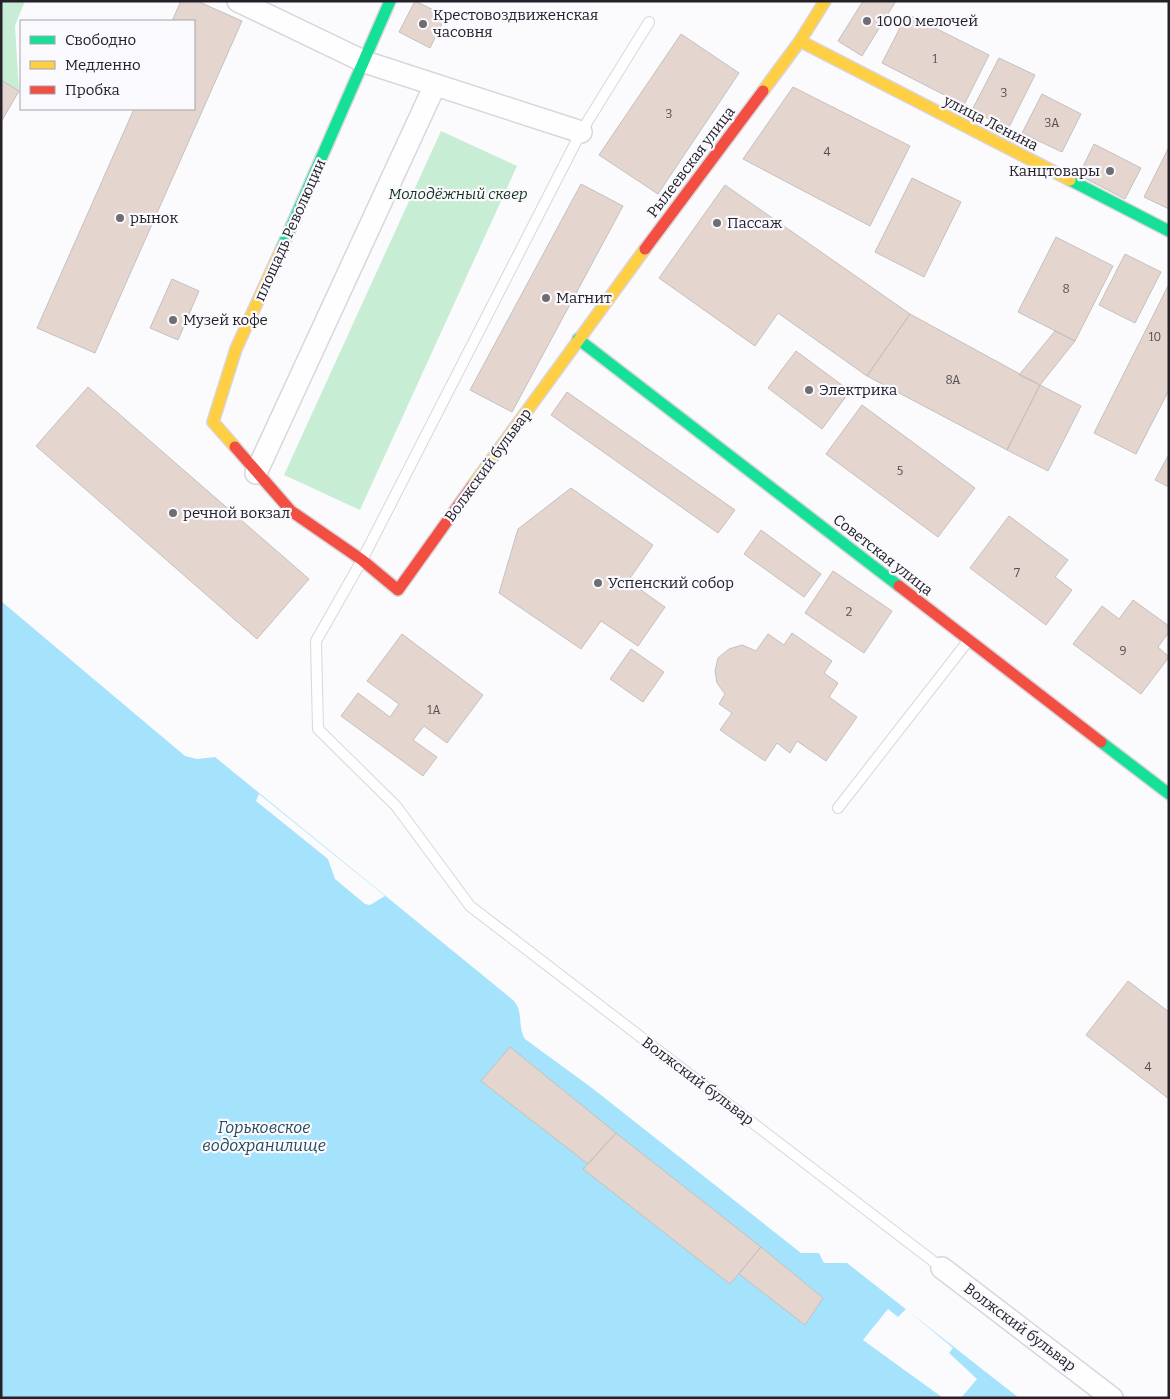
<svg xmlns="http://www.w3.org/2000/svg" width="1170" height="1399" viewBox="0 0 1170 1399" font-family="Bitter,serif">
  <style>
    .green { fill: #c8edd5 }
    .water { fill: #a5e3fd }
    .pier { fill: #fbfafd }
    .building { fill: #e4d6cf; stroke: #c4c0be }
    .lines { fill: none; stroke-linecap: round; stroke-linejoin: round }
    .lane-casing { stroke: #d8d6dc; stroke-width: 12 }
    .street-casing { stroke: #d8d6dc; stroke-width: 24 }
    .fast-casing { stroke: #d8d6dc; stroke-width: 14 }
    .slow-casing { stroke: #d8d6dc; stroke-width: 14 }
    .jam-casing { stroke: #d8d6dc; stroke-width: 14 }
    .lane { stroke: #fefeff; stroke-width: 10 }
    .street { stroke: #fefeff; stroke-width: 21 }
    .fast { stroke: #16e098; stroke-width: 11 }
    .slow { stroke: #ffcf43; stroke-width: 11 }
    .jam { stroke: #f24e42; stroke-width: 11 }
    .poi-dot { fill: #6f6d74; stroke: #faf9fe; stroke-width: 2 }
    .labels { text-anchor: middle; dominant-baseline: central; stroke-width: 4.5; stroke-linejoin: round; paint-order: stroke }
    .number-label { font-size: 12px; fill: #544e53 }
    .poi-label { font-size: 15px; fill: #24212a; stroke: #faf9fe; text-anchor: start }
    .street-label { font-size: 15px; fill: #24212a; stroke: #faf9fe }
    .park-label { font-size: 15px; font-style: italic; fill: #13331f; stroke: #faf9fe }
    .water-label { font-size: 16px; font-style: italic; fill: #234a5a; stroke: #faf9fe }
  </style>
  <rect width="100%" height="100%" fill="#fbfafd"/>
  <path class="green" d="M1 1H25L15 26 19 91 1 122Z
    M441 131 517 166 360 510 284 475Z"/>
  <path class="water" d="M1 601 185 756 197 759 215 757 513 1000C524 1011 517 1026 525 1039L592 1088 801 1253H819L824 1263H847L1019 1398H1Z"/>
  <path class="pier" d="M259 794 385 896 370 905 365 904 335 879 328 859 256 801Z
    M888 1309 898 1317 906 1309 953 1348 949 1353 977 1379 961 1398H943L863 1340Z"/>
  <path class="building" d="M181 1H197L242 21 95 353 37 328 134 109H194V21H172Z
    M415 1 446 16 430 48 399 32Z
    M863 1H896L862 56 838 41Z
    M907 14 989 55 964 105 882 63Z
    M681 34 739 73 658 194 599 155Z
    M999 58 1035 75 1008 129 972 110Z
    M1 80 19 91 1 122Z
    M793 87 910 146 870 226 743 159Z
    M1042 94 1081 114 1062 152 1022 133Z
    M1094 144 1141 168 1125 199 1079 175Z
    M1169 147V209L1144 197Z
    M912 178 961 202 924 277 875 252Z
    M581 184 623 206 512 412 470 390Z
    M725 185 910 314 867 376 778 313 755 346 659 278Z
    M1056 237 1113 266 1075 341 1018 312Z
    M1125 254 1161 272 1135 323 1099 305Z
    M172 279 199 291 178 340 150 328Z
    M1169 284V390L1136 454 1094 433Z
    M910 314 1040 385 1007 450 867 376Z
    M1055 331 1075 341 1040 385 1019 375Z
    M796 351 850 391 822 429 768 388Z
    M1040 385 1081 406 1048 471 1007 450Z
    M88 387 309 579 257 639 36 446Z
    M567 392 735 510 718 533 551 415Z
    M862 405 975 488 938 537 826 454Z
    M1169 454V487L1155 480Z
    M571 488 653 545 628 581 665 607 638 646 601 621 581 649 499 593 518 529Z
    M1009 516 1068 560 1055 577 1072 590 1046 625 970 568Z
    M761 530 821 574 804 597 744 554Z
    M833 571 892 611 864 653 805 613Z
    M1133 600 1169 626V632L1158 647 1169 657 1141 694 1073 644 1102 606 1119 619Z
    M792 633 832 661 824 673 838 683 829 697 857 717 826 761 797 741 790 753 777 743 765 761 720 730 732 713 719 704 725 694 717 683 715 671 718 658 729 649 742 645 756 651 768 634 784 645Z
    M402 634 483 695 447 743 424 726 413 740 437 757 423 776 341 716 358 693 390 717 399 704 367 681Z
    M631 649 664 672 643 702 610 679Z
    M1128 981 1169 1012V1099L1086 1035Z
    M510 1047 616 1133 588 1164 481 1081Z
    M616 1133 761 1247 730 1284 583 1169Z
    M761 1247 823 1298 805 1325 739 1274Z"/>
  <g class="lines">
    <g class="lane-casing">
      <path id="lane" d="M649 22 581 132 362 560 316 641 318 729 396 806 470 906 942 1268
        M838 808 968 641"/>
    </g>
    <g class="street-casing">
      <path id="street" d="M238 1 365 62 581 132
        M256 473 435 85
        M942 1268 1112 1398"/>
    </g>
    <g class="fast-casing">
      <path id="fast" d="M1070 180 1169 231
        M281 250 390 1
        M578 339 899 586
        M1101 742 1169 794"/>
    </g>
    <g class="slow-casing">
      <path id="slow" d="M800 41 1070 180
        M763 91 800 41 825 1
        M235 447 213 422 236 349 281 250
        M473 485 645 249"/>
    </g>
    <g class="jam-casing">
      <path id="jam" d="M645 249 763 91
        M235 447 291 511 362 560 398 590 473 485
        M899 586 1101 742"/>
    </g>
    <use href="#lane" class="lane"/>
    <use href="#street" class="street"/>
    <use href="#fast" class="fast"/>
    <use href="#slow" class="slow"/>
    <use href="#jam" class="jam"/>
  </g>
  <g class="poi-dot">
    <circle cx="867" cy="21" r="5"/>
    <circle cx="423" cy="24" r="5"/>
    <circle cx="1110" cy="171" r="5"/>
    <circle cx="120" cy="218" r="5"/>
    <circle cx="717" cy="223" r="5"/>
    <circle cx="546" cy="298" r="5"/>
    <circle cx="173" cy="320" r="5"/>
    <circle cx="809" cy="390" r="5"/>
    <circle cx="173" cy="513" r="5"/>
    <circle cx="598" cy="583" r="5"/>
  </g>
  <g class="labels">
    <g class="number-label">
      <text x="935" y="59">1</text>
      <text x="1004" y="93">3</text>
      <text x="669" y="114">3</text>
      <text x="1052" y="123">3А</text>
      <text x="827" y="152">4</text>
      <text x="1066" y="289">8</text>
      <text x="1155" y="337">10</text>
      <text x="953" y="380">8А</text>
      <text x="900" y="471">5</text>
      <text x="1017" y="573">7</text>
      <text x="849" y="612">2</text>
      <text x="1123" y="651">9</text>
      <text x="434" y="710">1А</text>
      <text x="1148" y="1067">4</text>
    </g>
    <g class="poi-label">
      <text x="433" y="15">Крестовоздвиженская<tspan x="433" dy="17">часовня</tspan></text>
      <text x="877" y="21">1000 мелочей</text>
      <text x="1100" y="171" text-anchor="end">Канцтовары</text>
      <text x="130" y="218">рынок</text>
      <text x="727" y="223">Пассаж</text>
      <text x="556" y="298">Магнит</text>
      <text x="183" y="320">Музей кофе</text>
      <text x="819" y="390">Электрика</text>
      <text x="183" y="513">речной вокзал</text>
      <text x="608" y="583">Успенский собор</text>
    </g>
    <g class="street-label">
      <text transform="translate(991 123) rotate(27)">улица Ленина</text>
      <text transform="translate(691 162) rotate(-53)">Рылеевская улица</text>
      <text transform="translate(290 230) rotate(-66)">площадь Революции</text>
      <text transform="translate(488 465) rotate(-54)">Волжский бульвар</text>
      <text transform="translate(883 555) rotate(38)">Советская улица</text>
      <text transform="translate(698 1081) rotate(37)">Волжский бульвар</text>
      <text transform="translate(1020 1327) rotate(37)">Волжский бульвар</text>
    </g>
    <g class="park-label">
      <text x="458" y="194">Молодёжный сквер</text>
    </g>
    <g class="water-label">
      <text x="264" y="1127">Горьковское<tspan x="264" dy="18">водохранилище</tspan></text>
    </g>
  </g>
  <rect width="1170" height="1399" fill="none" stroke="#24212a" stroke-width="5"/>
  <rect x="20" y="20" width="175" height="90" fill="#faf9fe" stroke="#a4a3a9"/>
  <rect x="30" y="36" width="25" height="8" fill="#16e098" stroke="#a4a3a9"/>
  <text x="65" y="45" font-size="15" fill="#24212a">Свободно</text>
  <rect x="30" y="61" width="25" height="8" fill="#ffcf43" stroke="#a4a3a9"/>
  <text x="65" y="70" font-size="15" fill="#24212a">Медленно</text>
  <rect x="30" y="86" width="25" height="8" fill="#f24e42" stroke="#a4a3a9"/>
  <text x="65" y="95" font-size="15" fill="#24212a">Пробка</text>
</svg>
